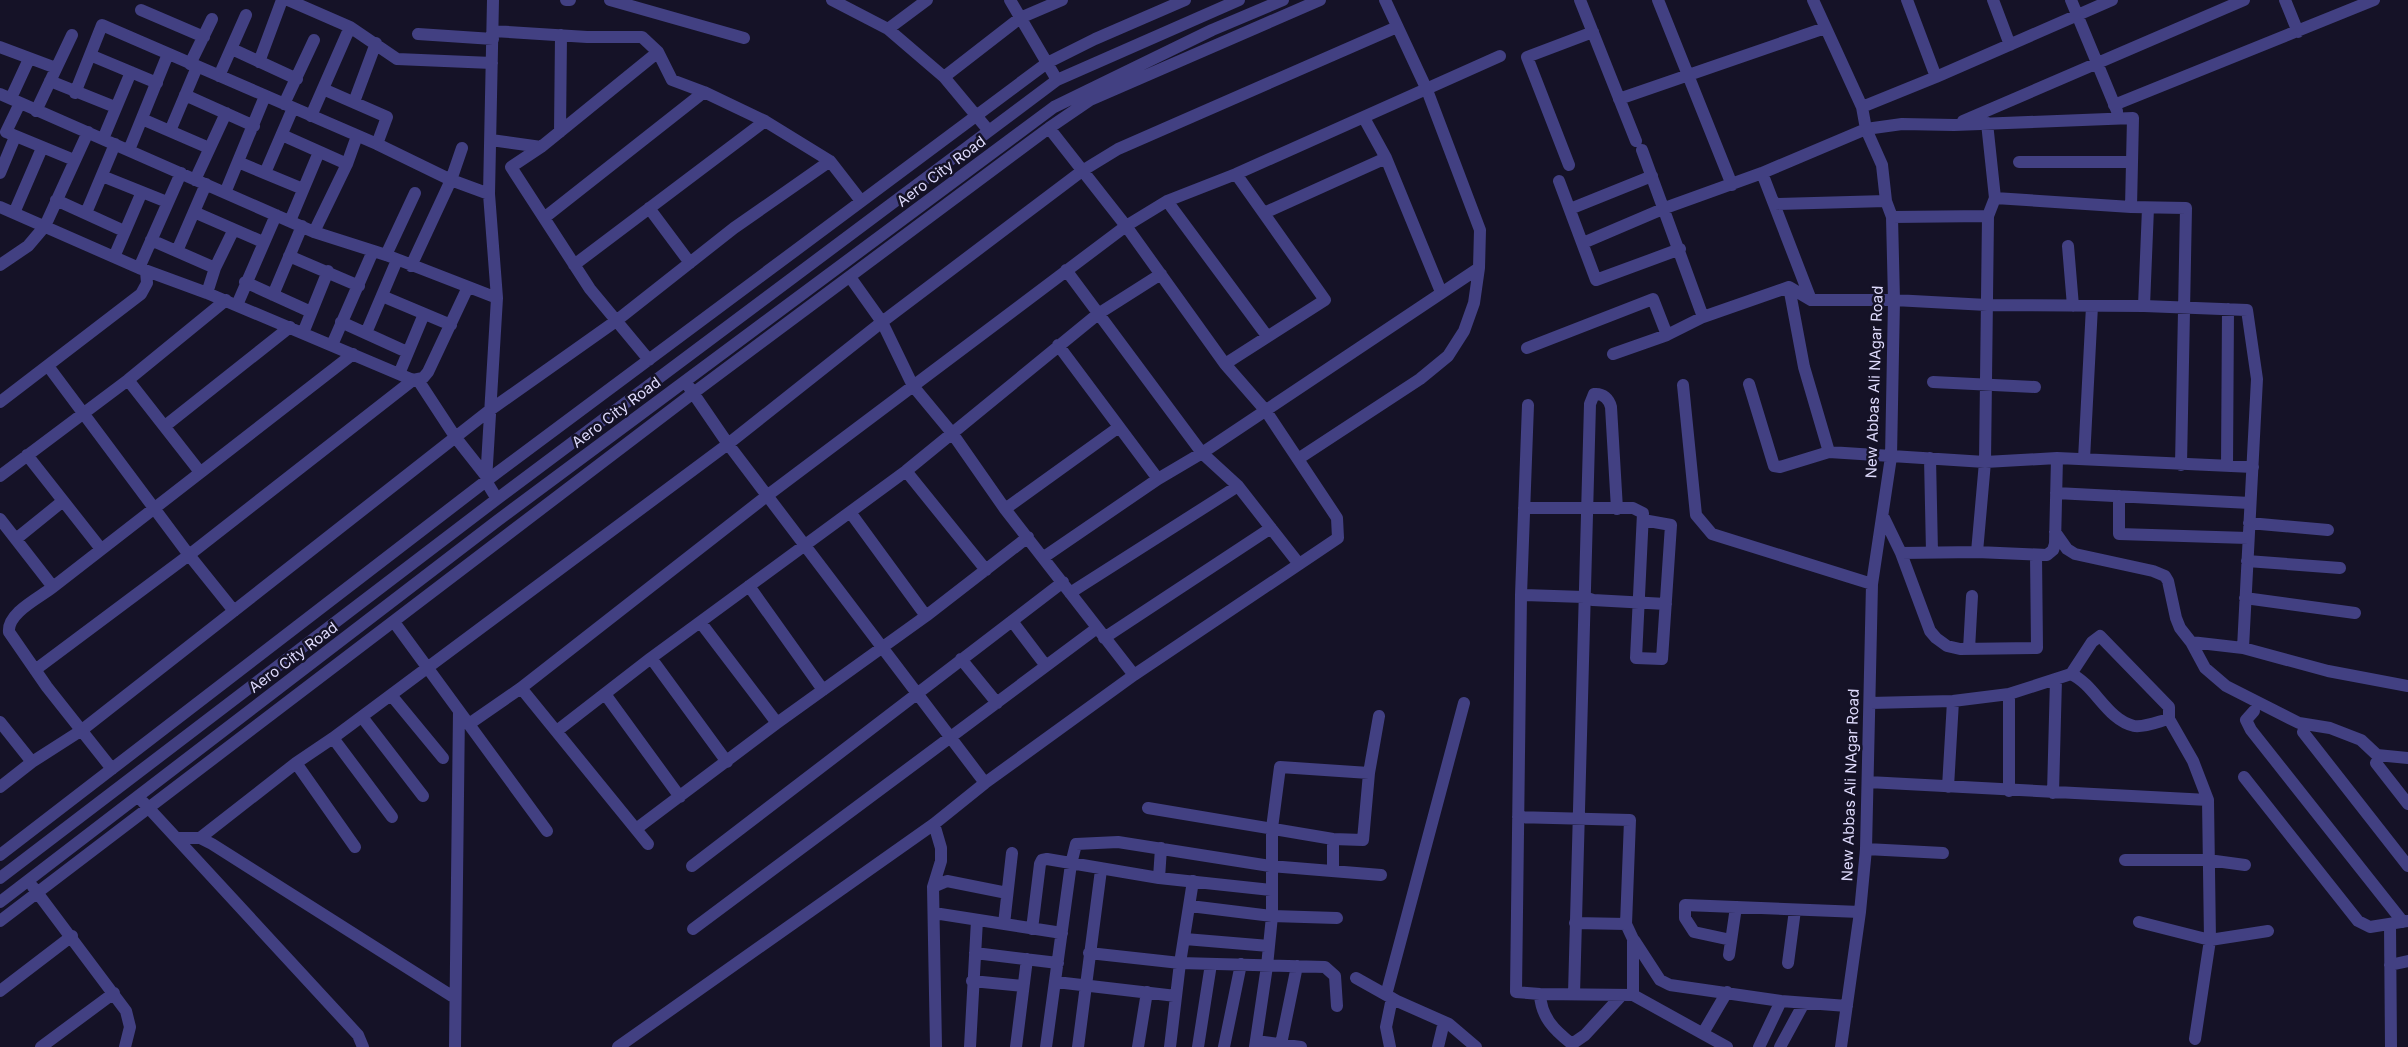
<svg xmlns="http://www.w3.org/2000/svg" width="2408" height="1047" viewBox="0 0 2408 1047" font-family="Inter,sans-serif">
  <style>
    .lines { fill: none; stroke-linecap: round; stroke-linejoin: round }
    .minor { stroke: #424082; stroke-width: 12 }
    .labels { text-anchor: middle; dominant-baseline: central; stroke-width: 5; stroke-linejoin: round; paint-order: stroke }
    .street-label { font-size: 15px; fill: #dedafc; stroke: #151227 }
  </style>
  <rect width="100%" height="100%" fill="#151227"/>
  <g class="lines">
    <path class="minor" d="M288 0 350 27 397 59 492 63
      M493 0 489 194 497 298 486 481 497 499
      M566 0H570
      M610 0 744 38
      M832 0 888 29 944 77 989 131
      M1010 0 1057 80
      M1580 0 1636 141
      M1658 0 1732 185
      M1813 0 1862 107 1866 129 1882 165 1886 201 1892 217 1894 300 1891 457 1872 584 1866 849 1860 912 1841 1047
      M1907 0 1936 77
      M1993 0 2010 45
      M2071 0 2117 111
      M2285 0 2298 32
      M141 10 204 37
      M888 29 927 0
      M493 31 587 37H642L658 52 672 80 704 92 765 121 830 161 861 201
      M418 34 493 39
      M0 47 56 68
      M232 49 297 79
      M90 55 157 83
      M259 62 282 0
      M190 64 212 19
      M219 76 246 15
      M944 77 1020 18 1062 0
      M50 81 115 107
      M323 89 387 117 377 144
      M75 93 102 25 377 144 451 180 489 194
      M0 94 314 232 386 255 497 298
      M185 95 254 126
      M11 98 29 59
      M1619 99 1825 28
      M354 102 376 43
      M20 103 6 132 74 160
      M284 104 314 40
      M2114 105 2374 0
      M1862 107 1936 77 2112 0
      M36 111 72 35
      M311 116 350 27
      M1364 118 1386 158 1441 292
      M142 119 209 148
      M1963 121 2244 0
      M170 131 197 67
      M560 132 561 35
      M282 135 347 164
      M103 139 131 72
      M491 140 541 147
      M129 150 168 54
      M1642 150 1703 317
      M238 162 303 189
      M2019 162H2132
      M1569 165 1527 57 1593 32
      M0 173 15 137
      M265 173 293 108
      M1762 173 1811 300
      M102 176 167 202
      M195 180 226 113
      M1559 181 1596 280 1680 249
      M225 193 265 96
      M1995 198 2131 207 2186 208 2181 465
      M56 200 124 231
      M1167 201 1267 336
      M1775 204 1886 201
      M0 207 139 268 207 293 413 380 423 378 428 372 468 287
      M649 208 690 263
      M1570 209 1652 176
      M194 212 263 242
      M14 213 42 148
      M86 213 115 144
      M1264 213 1386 158
      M1892 217 1988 216
      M544 218 704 92
      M290 221 319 152
      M314 232 347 164 357 136
      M151 240 215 268
      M1583 243 1665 208 1762 173 1866 129 1902 124 1954 125 2133 118 2131 207
      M2068 246 2073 306
      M177 251 206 184
      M386 255 415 193
      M289 256 359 286
      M114 257 141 194
      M0 265 28 246 45 226 88 132
      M574 265 765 121
      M411 266 451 180 462 148
      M139 268 181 173
      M1066 270 1202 453 1238 486 1299 564
      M850 277 882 322 913 386 952 433 1005 509 1134 675
      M245 282 311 312
      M1789 287 1804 367 1829 452 1985 462 2057 458 2253 467
      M207 293 215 268 233 231
      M273 295 302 226
      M382 296 451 325
      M237 305 276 215
      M2144 306 2148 208
      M341 322 407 352
      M303 333 328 271
      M366 333 397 260
      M332 345 373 251
      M1058 345 1158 479
      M1527 348 1653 299 1667 335
      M1613 354 1667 335 1703 317 1789 287 1811 300H1894L1987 305 2144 306 2247 310 2257 379 2243 648
      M649 360 590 289 511 167 541 147 658 52
      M1225 364 1325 300 1236 174
      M48 366 189 555 234 611
      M399 374 424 314
      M128 380 200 472
      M418 380 456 438 486 476
      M1933 382 2035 387
      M1749 384 1774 466 1780 467 1829 452
      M1683 385 1696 515 1712 534 1872 584
      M689 387 728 444 985 783
      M0 402 141 294 147 283 146 271
      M1528 405 1521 595 1516 992 1540 994 1633 995
      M165 426 290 327
      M27 455 101 549
      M1930 458 1932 552
      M1298 459 1420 379 1448 356 1464 331 1474 303 1479 268
      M2084 459 2092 306
      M2227 466 2228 309
      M906 471 986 570
      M0 476 128 380 226 300
      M2056 493 2250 503
      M2119 496V534L2248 538
      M1524 508H1633L1643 513 1636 658 1662 659 1671 525 1643 520
      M1005 509 1119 427
      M850 512 926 616
      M1884 518 1901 553 1930 631 1936 638 1947 646 1960 649 2037 648 2036 555
      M0 519 53 587C39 598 7 613 9 632L47 687 112 769
      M2249 523 2328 530
      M2055 532 2067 549 2075 554 2153 571 2165 576 2168 581 2176 618 2180 628 2191 642 2243 648 2328 671 2408 686
      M16 539 63 501
      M1977 552 1985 462 1988 216 1995 198 1987 123
      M1901 553 1977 552 2047 555 2053 550 2055 544 2057 458
      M1044 557 1158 479 1202 453 1479 268 1480 230 1427 90 1385 0
      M2247 561 2340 568
      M749 586 823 690
      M53 587 353 354
      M1070 593 1238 486
      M1521 595 1584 597 1593 600 1666 604
      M2245 598 2355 613
      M1012 621 1046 666
      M394 622 547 831
      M701 623 777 723
      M1104 638 1271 528
      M2191 642 2205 668 2226 686 2299 723 2330 728 2361 740 2377 755 2408 758
      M1969 649 1972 596
      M651 658 727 762
      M961 659 997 703
      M35 670 189 555 413 380
      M2071 674C2095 685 2107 720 2134 726 2144 728 2160 721 2169 719
      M521 688 648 844
      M605 694 680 797
      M2009 694V791
      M391 695 443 758
      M1870 703 1953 701 2009 694 2071 674 2092 642 2100 636 2169 707V719L2193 761 2208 800 2210 940 2195 1039
      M2254 711 2246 720 2251 730 2403 922
      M362 717 423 796
      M0 722 32 762
      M469 724 521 688 768 495 1126 226 1167 201 1236 174 1500 56
      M558 730 651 658 906 471 1098 314 1161 274
      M2303 732 2408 866
      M333 738 392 817
      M2376 763 2408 804
      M2244 777 2358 921 2370 927 2408 921
      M1868 782 2208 800
      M0 787 32 762 82 730 490 410 616 321 734 228 830 161
      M1948 787 1953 701
      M2053 793 2056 679
      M143 802 358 1035 363 1047
      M1148 808 1333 839 1363 840 1369 773 1379 716
      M1518 817 1630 820 1626 924 1633 939V995L1727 1047
      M934 824 941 848V861L933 887 936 1047
      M636 829 777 723 926 616 1028 537
      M178 838H200L212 844 455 998
      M200 838 296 763
      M355 847 296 763 333 738 728 444 882 322 1082 171 1118 149 1397 27
      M1866 849 1943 853
      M0 855 486 481 1047 63 1095 39 1185 0
      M2125 860H2208L2245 865
      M692 866 1063 582
      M1333 871V839
      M0 878 497 499 1057 80 1239 0
      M1159 878 1161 848
      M33 887 126 1011 130 1027 125 1047
      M933 887 947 881 1007 893
      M0 902 497 521 1054 107 1212 30 1283 0
      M1190 906 1272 916 1337 918
      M934 913 1062 933
      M0 921 692 394 1049 128 1090 100 1320 0
      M2139 922 2210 940 2268 931
      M1575 923 1626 924
      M1004 924 1012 853
      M2390 925 2391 1047
      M693 929 1097 628
      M1032 929 1040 864 1042 860 1047 859 1159 878 1271 890
      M1185 939 1269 946
      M1634 940 1660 980 1670 985 1781 1001 1847 1006
      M1731 940 1694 932 1685 918V905L1860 912
      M975 953 1058 963
      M1089 953 1180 963 1325 967 1335 976 1337 1006
      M1729 955 1736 907
      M1788 963 1795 910
      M2390 965 2408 961
      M1356 978 1397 1001 1449 1024 1476 1047
      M972 981 1023 986
      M1056 982 1176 996
      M0 991 72 936
      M1540 994C1541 1017 1554 1030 1572 1044L1585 1035 1621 996
      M1574 994 1590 404 1594 394C1603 393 1609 399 1611 407L1617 509
      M1386 995 1464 703
      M1703 1033 1727 992
      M1256 1041 1301 1047
      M1281 1044 1297 966
      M41 1047 114 993
      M455 1047 459 711
      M618 1047 934 824 985 783 1134 675 1338 538 1337 518 1266 411 1225 364 1126 226 1049 128
      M970 1047 977 920
      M1016 1047 1027 959
      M1046 1047 1071 864 1076 844 1118 842 1270 866 1381 875
      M1078 1047 1101 870
      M1138 1047 1147 992
      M1170 1047 1180 963 1193 881
      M1198 1047 1211 964
      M1224 1047 1241 964
      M1255 1047 1267 966 1272 916V828L1280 767 1369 773
      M1390 1047 1386 1027 1392 998
      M1438 1047 1444 1022
      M1759 1047 1781 1001
      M1780 1047 1804 1003"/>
  </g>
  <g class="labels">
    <g class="street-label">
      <text transform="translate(941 171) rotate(-37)">Aero City Road</text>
      <text transform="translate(1874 382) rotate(-88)">New Abbas Ali NAgar Road</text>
      <text transform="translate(616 412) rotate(-37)">Aero City Road</text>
      <text transform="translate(293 657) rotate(-37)">Aero City Road</text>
      <text transform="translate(1850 785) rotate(-88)">New Abbas Ali NAgar Road</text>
    </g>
  </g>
</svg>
